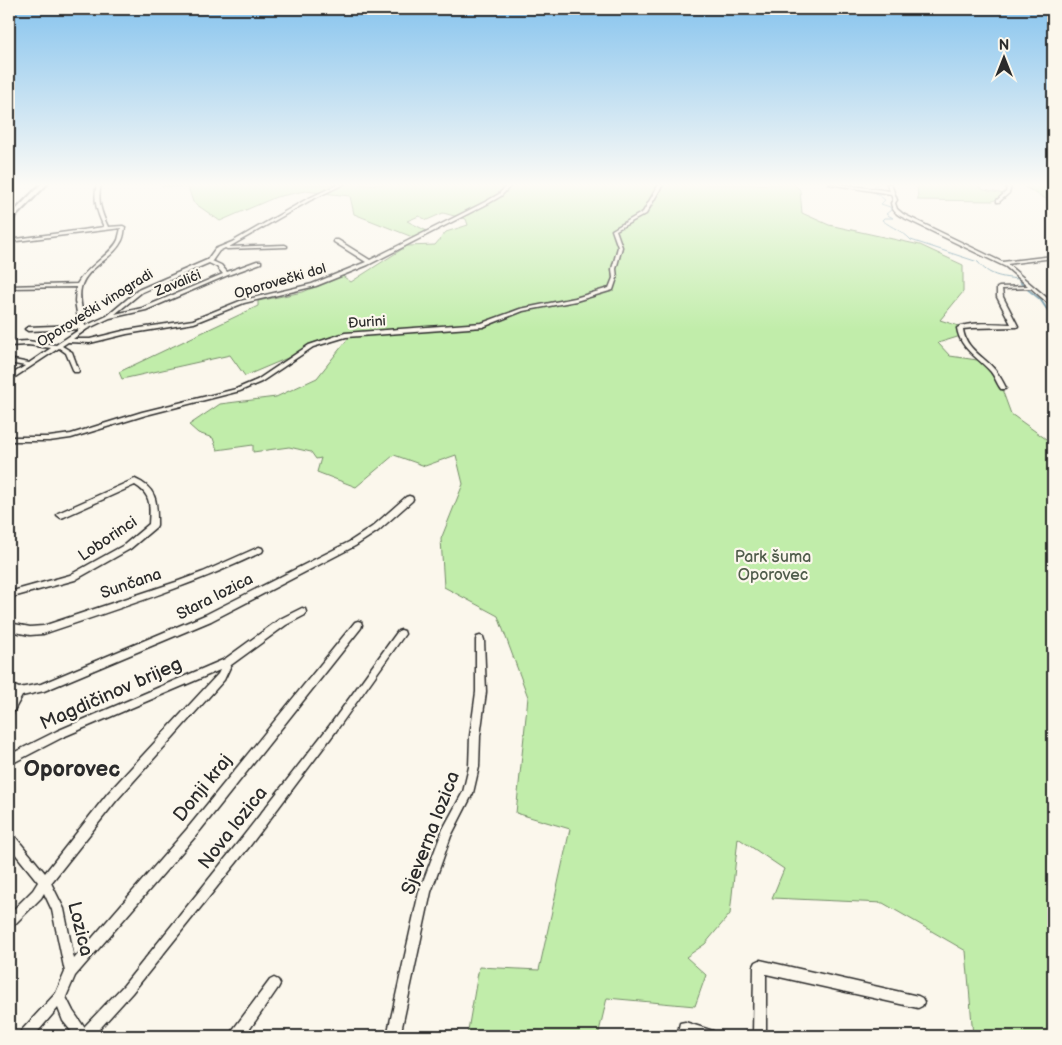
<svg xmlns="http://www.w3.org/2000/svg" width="1062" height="1045" viewBox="0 0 1062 1045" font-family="'Balsamiq Sans',sans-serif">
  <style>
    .green { fill: #c1edaa; stroke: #768c6a }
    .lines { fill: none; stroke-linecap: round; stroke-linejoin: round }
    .stream-far1 { stroke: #6b95a6; stroke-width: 1 }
    .stream { stroke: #6b95a6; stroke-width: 2 }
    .minor-casing { stroke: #2b2b2b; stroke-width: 3 }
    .tertiary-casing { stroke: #2b2b2b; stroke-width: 4 }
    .minor { fill: #fbf7ec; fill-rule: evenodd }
    .tertiary { fill: #fbf7ec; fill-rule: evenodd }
    .labels { text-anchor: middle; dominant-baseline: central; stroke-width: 4.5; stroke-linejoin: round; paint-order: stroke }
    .far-street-label { font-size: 14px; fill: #2b2b2b; stroke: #fbf7ec }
    .street-label { font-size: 16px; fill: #2b2b2b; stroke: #fbf7ec }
    .park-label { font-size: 16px; fill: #505c4b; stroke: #fbf7ec }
    .near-street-label { font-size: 19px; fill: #2b2b2b; stroke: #fbf7ec }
    .near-quarter-label { font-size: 22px; font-weight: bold; fill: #2b2b2b; stroke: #fbf7ec }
  </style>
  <rect width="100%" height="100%" fill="#fbf7ec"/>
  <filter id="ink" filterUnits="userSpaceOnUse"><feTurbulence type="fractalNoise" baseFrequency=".02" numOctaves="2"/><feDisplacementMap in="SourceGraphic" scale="10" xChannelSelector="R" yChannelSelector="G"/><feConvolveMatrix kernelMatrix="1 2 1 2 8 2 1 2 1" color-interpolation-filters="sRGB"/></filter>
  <g filter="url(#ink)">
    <path class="green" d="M170 184H794L800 190 802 213 829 225 920 245 963 265V292L940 320 962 327 964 335 938 343 950 356 977 360 996 373 1011 414 1053 444V1036H973L966 951 883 903 772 898 784 869 738 838 730 914 705 944 686 957 706 975 695 1006 607 998 598 1036H467L479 967 539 970 570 829 516 813 528 697 498 616 444 587 441 539 463 484 456 455 425 466 394 455 356 487 317 472 321 458 316 459 311 452 289 447 253 452V445L217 450 213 438 198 433 189 425 220 404 276 397 317 378 350 336 328 341 245 376 230 355 122 379 119 372 258 306V301L303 292 341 275 351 282 407 246 435 245 446 232 468 225 466 219 443 213 427 220 419 216 407 221 427 231 415 238 354 214 350 196 305 191 276 197 220 221 193 202 188 187 162 186Z
      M917 184H976L984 190 1005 194 993 201 918 200Z
      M1029 184H1042L1053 187V203L1025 187Z"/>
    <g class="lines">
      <path class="stream-far1" d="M9 186 20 184
        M871 189 878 184
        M872 190 885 200 881 204 890 207 891 210 886 214 893 218H884L882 220C892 228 903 231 911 240L978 262C989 276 1001 277 1018 279L1022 284"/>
      <path class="stream" d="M1021 283 1023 285
        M1026 288 1040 299 1053 318"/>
      <g class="minor-casing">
        <path id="minor" d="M97 184H101C97 200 101 212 108 227L123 226 125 227C124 232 124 238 121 242 112 260 86 267 81 288 78 300 84 314 85 326L107 316 138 290 207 260 215 249 232 242 307 199 339 184H344L309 201 229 247 285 245 287 246V247L227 249 225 248 219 251 212 261 221 265 227 272 257 261H261V263L228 275 146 310 110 318 87 329 73 339H90L127 330 193 320 240 301 312 284 366 262 334 242V240H338L370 260 487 201 499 194 508 184H512L501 196 489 203 368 265 316 286 244 303 194 323 127 334 90 343 68 342 62 346 72 352 79 371 78 372H74L66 353 59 348 9 381V376L25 366 9 363V359L29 363 51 348 28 345 9 346V342L28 341 56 345 80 329 28 331 25 329 28 327 79 325 75 301 76 287 9 288V286L77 284C87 266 111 255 118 240 119 236 120 232 121 228L9 242V240L104 227C97 212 93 200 97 184ZM209 263 217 267 223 274 142 308 115 314 142 292Z
          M659 184H663L646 214 616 230 622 247 616 269 617 278 613 290 576 301 523 311 483 327 346 337 313 347 261 382 240 391 146 415 71 438 49 441H9V437H49L71 434 142 412 236 389 257 380 309 345 345 333 482 323 520 309 575 298 609 288 613 278 612 269 618 247 612 230 643 212Z
          M829 184H838L890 191 887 184H891L897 200 895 203 897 209 903 214 1002 262 1053 256V258L1007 264 1053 303V306H1051L1031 288 1002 289 1003 297 1018 326 1017 327 973 328 963 329C965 349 984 356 995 370 1000 376 1003 382 1006 388L1005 389H1001C997 384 995 377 991 372 978 357 960 349 957 328 971 321 996 324 1011 324L997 297V288L999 287 1028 286 1006 267 900 216C895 213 892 209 891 203L893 200 891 194Z
          M1005 184H1009L1011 187 1009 193 999 202H997V200L1006 192 1007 187Z
          M135 479C158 489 157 503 157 525L156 527 130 549 75 580 9 598V592L70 575 124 545 149 524C150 506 152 495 135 485L64 517 61 518 57 515 58 513Z
          M409 496 412 497 413 499 412 501 378 531 355 546 211 621 44 691 22 696 12 714 9 716V702L13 694 9 692V684L19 688 41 684 205 615 349 542 372 527 406 497Z
          M259 547 262 548 263 550 262 552C191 586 117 609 43 634L30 635 9 631V623L30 627 43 626 176 582 203 572Z
          M302 608 305 609 306 612 305 615 286 625 231 665 224 680 116 801 51 883 64 909 74 959 187 829 355 622 358 621 361 622 362 625 361 628 195 837 75 976 66 997 73 1011 84 1027 124 985 241 839 330 725 398 631 401 630 404 631 405 634 336 731 249 847 132 993 93 1036H75L63 1021 58 1008 34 1036H20L21 1031 56 993 65 972 52 910 44 893 41 898 13 926 9 928V914L33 890 38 882 9 846V833L13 834 45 873 108 793 218 674 220 670 63 737 9 765V755L57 731 225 659 280 619Z
          M480 636 483 637 484 640 486 692 480 736 479 767 473 793 451 836 431 892 400 1036H387L419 892 443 829 463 792 469 767 470 736 476 692V640L477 637Z
          M760 960 918 996 922 998 924 1002 922 1006 918 1008 766 974V1036H753L754 966 756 962Z
          M274 978 278 980 280 984 278 988 245 1036H231L232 1031 270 980Z
          M685 1022 713 1031 714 1036H677L680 1023Z"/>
      </g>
      <g class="tertiary-casing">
        <path id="tertiary" d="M41 184H47L11 221 9 222V217Z"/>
      </g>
      <use href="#minor" class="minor"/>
      <use href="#tertiary" class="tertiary"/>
    </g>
  </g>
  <linearGradient id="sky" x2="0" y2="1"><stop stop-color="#87c4ee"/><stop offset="0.56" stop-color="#fdfbf6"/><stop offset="1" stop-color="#fdfbf6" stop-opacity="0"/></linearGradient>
  <rect width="1062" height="330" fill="url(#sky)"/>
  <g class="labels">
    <g class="far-street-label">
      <text transform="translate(280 281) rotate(-16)">Oporovečki dol</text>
      <text transform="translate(178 283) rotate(-22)">Zavalići</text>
      <text transform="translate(95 308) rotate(-32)">Oporovečki vinogradi</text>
      <text transform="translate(367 322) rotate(-4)">Đurini</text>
    </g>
    <g class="street-label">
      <text transform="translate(108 539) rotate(-34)">Loborinci</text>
      <text transform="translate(131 584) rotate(-19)">Sunčana</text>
      <text transform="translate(215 597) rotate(-27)">Stara lozica</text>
    </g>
    <g class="park-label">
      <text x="773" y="557">Park šuma<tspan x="773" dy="18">Oporovec</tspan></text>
    </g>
    <g class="near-street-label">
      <text transform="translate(111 694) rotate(-24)">Magdičinov brijeg</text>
      <text transform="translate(203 788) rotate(-51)">Donji kraj</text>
      <text transform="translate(233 828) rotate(-52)">Nova lozica</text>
      <text transform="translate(431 833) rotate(-69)">Sjeverna lozica</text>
      <text transform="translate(80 929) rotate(76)">Lozica</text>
    </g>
    <g class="near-quarter-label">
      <text x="72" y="769">Oporovec</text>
    </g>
  </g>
  <rect width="1062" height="1045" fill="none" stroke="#fbf7ec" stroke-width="30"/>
  <rect x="15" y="15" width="1032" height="1015" fill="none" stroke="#2b2b2b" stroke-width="2" filter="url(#ink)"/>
  <g transform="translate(1004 58)" stroke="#fbf7ec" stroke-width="4" paint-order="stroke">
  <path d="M0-4L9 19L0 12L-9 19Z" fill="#2b2b2b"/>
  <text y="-8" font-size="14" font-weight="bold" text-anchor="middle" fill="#2b2b2b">N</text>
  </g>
</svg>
